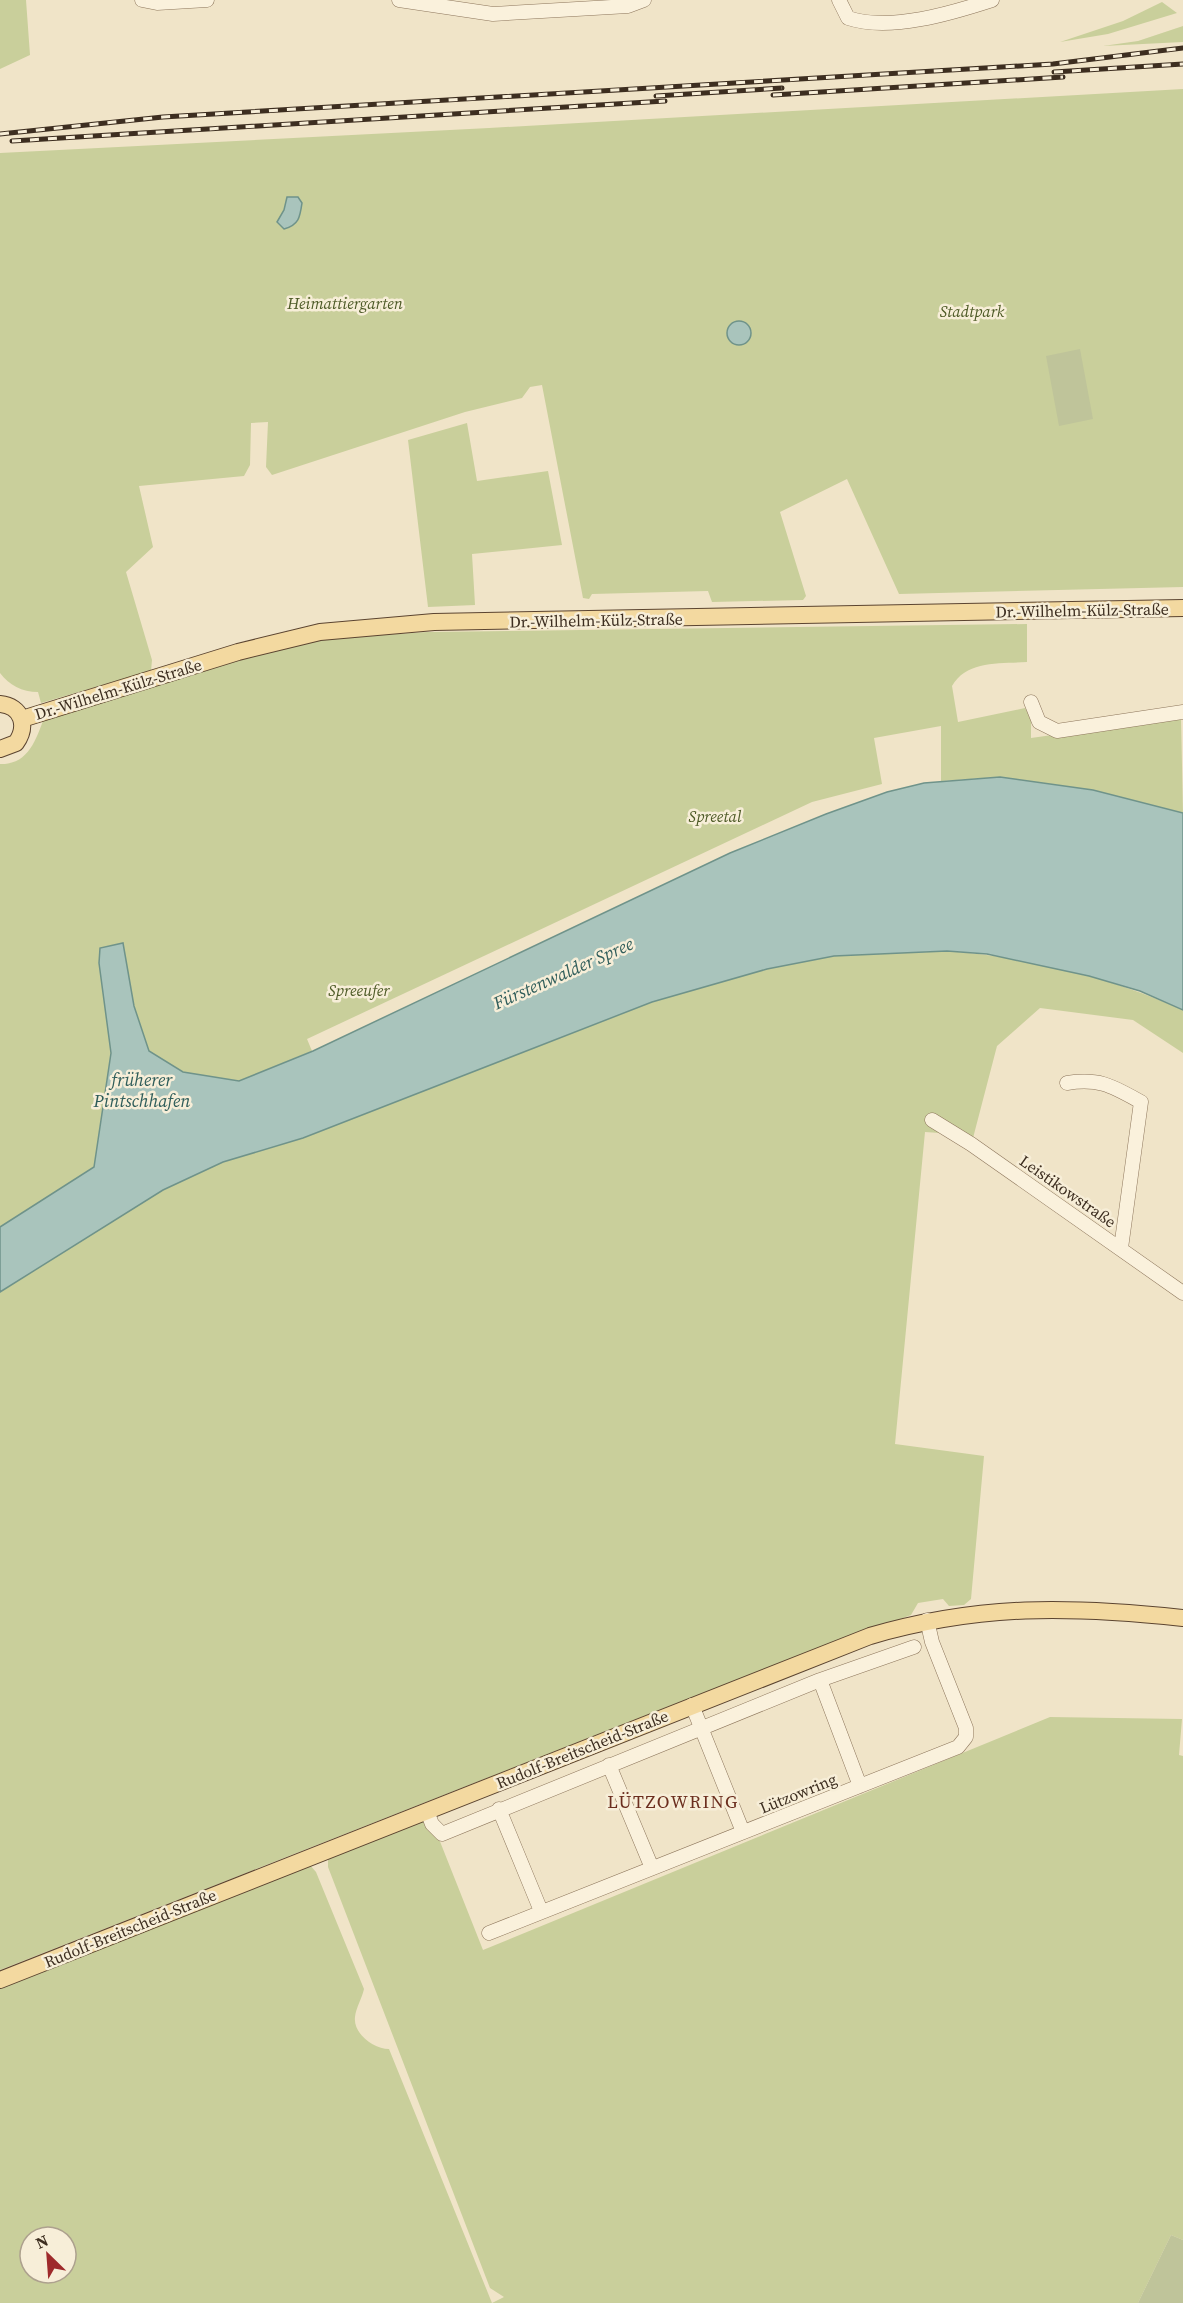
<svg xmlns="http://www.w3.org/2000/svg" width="1183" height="2303" viewBox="0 0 1183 2303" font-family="'Source Serif 4',serif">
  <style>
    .green { fill: #c9cf9b; fill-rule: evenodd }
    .cemetery { fill: #bfc49a }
    .water { fill: #a9c4bc; stroke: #6f938a; stroke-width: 1.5 }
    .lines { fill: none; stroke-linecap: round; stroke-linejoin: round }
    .minor-casing { stroke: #8d765c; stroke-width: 15 }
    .major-casing { stroke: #5b4430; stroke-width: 18 }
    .minor { stroke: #faf1dc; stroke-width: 14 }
    .major { stroke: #f3d9a0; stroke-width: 16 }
    .rail-casing { stroke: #3d2e20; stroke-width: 5 }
    .rail { stroke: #f7eed8; stroke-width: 3; stroke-dasharray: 9; stroke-linecap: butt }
    .labels { text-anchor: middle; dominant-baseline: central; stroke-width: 5; stroke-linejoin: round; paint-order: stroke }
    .park-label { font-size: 16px; font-style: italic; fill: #4d5a26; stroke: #f7eed8 }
    .street-label { font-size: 16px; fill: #3d2e20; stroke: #f7eed8 }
    .water-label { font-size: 18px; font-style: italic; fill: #2f5d5a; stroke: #f7eed8 }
    .neighbourhood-label { font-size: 18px; letter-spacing: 1.5px; fill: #6b2e1e; stroke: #f7eed8 }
  </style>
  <rect width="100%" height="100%" fill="#f0e4c8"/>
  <path class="green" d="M0 0H26L30 55 0 69Z
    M1162 2 1177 13 1108 34 1060 42 1123 21Z
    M1183 26V42L1103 46 1138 41Z
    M1183 89V587L899 594 847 479 780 512 806 596 803 600 712 602 708 591 592 594 589 599 583 598 542 385 530 387 522 398 465 412 272 475 266 467 268 422 251 423 250 465 244 476 139 486 153 547 126 572 152 660 151 671 41 703 38 692C22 692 9 685 0 673V153L489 128Z
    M467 423 477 481 548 471 562 545 472 554 475 605 428 607 408 440Z
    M1027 624V662C999 664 967 660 952 686L958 722 1025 708 1031 718V738L1181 717 1183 813 1093 790 1000 777 941 781V726L874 738 882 784 812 802 307 1039 312 1051 239 1081 183 1072 149 1051 134 1006 107 1009 111 1053 94 1167 0 1227V764C28 765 36 740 44 718L234 659 322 639 427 632Z
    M947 951C1028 957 1109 977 1183 1010V1053L1133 1020 1040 1008 997 1046 973 1138 939 1119 940 1133 925 1132 895 1444 984 1456 971 1599 964 1605 949 1606 943 1599 918 1603 911 1615 667 1707 0 1970V1292L163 1190 223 1162 303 1138 652 1002 767 969 834 956Z
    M1050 1717 1182 1719 1179 1755 1183 1756V2240L1171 2235 1138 2303H0V1986L309 1864 316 1872 364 1989C362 1998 356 2008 355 2017 353 2034 374 2049 389 2049L492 2303 504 2297 490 2288 328 1867V1858L422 1820 439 1839 483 1950ZM30 2237H66V2273H30Z"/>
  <path class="cemetery" d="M1080 349 1093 419 1059 426 1046 356Z
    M1171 2235 1183 2240V2303H1138Z"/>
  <path class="water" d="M287 197H298L302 203C300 217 299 225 284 229L277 222 284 210Z
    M727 333a12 12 0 1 1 24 0a12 12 0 1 1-24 0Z
    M1000 777 1093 790 1183 813V1010L1140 991 1089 976 987 954 947 951 834 956 767 969 652 1002 303 1138 223 1162 163 1190 0 1292V1227L94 1167 111 1053 99 963 100 948 123 943 134 1006 149 1051 183 1072 239 1081 313 1051 730 853 826 814 887 792 924 783Z"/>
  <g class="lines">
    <g class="minor-casing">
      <path id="minor" d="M142 0 157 3 207 0
        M399 0 493 14 628 6 644 0
        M839 0 848 18C890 32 952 13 992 0
        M1031 702 1039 722 1057 731 1183 712
        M1067 1083C1100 1078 1112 1086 1141 1102L1121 1248
        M932 1120 971 1144 1183 1293
        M820 1680 860 1786
        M692 1705 743 1832
        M609 1765 652 1868
        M499 1809 541 1911
        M427 1811 432 1824 442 1834 820 1680 914 1647
        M489 1933 958 1747 966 1737V1728L932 1642 927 1620"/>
    </g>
    <g class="major-casing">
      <path id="major" d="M0 704C22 706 28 726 16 743L0 749
        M22 719 238 652 320 632 434 622 1183 608
        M0 1980 870 1636C980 1604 1070 1606 1183 1618"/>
    </g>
    <use href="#minor" class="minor"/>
    <use href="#major" class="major"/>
    <g class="rail-casing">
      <path id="rail" d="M1054 72 1183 64
        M773 95 1063 77
        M656 96 782 88
        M0 134 163 117 1053 64 1183 48
        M12 141 665 101"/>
    </g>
    <use href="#rail" class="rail"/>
  </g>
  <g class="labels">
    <g class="park-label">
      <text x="345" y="303">Heimattiergarten</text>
      <text x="972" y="311">Stadtpark</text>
      <text x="715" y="816">Spreetal</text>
      <text x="359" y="990">Spreeufer</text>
    </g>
    <g class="street-label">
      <text transform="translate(1082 610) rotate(-1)">Dr.-Wilhelm-Külz-Straße</text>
      <text transform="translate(596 620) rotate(-1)">Dr.-Wilhelm-Külz-Straße</text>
      <text transform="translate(118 689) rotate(-17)">Dr.-Wilhelm-Külz-Straße</text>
      <text transform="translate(1068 1191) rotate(35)">Leistikowstraße</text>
      <text transform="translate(582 1749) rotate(-22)">Rudolf-Breitscheid-Straße</text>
      <text transform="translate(798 1793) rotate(-22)">Lützowring</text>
      <text transform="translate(130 1928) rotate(-22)">Rudolf-Breitscheid-Straße</text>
    </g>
    <g class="water-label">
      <text transform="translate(563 973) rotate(-24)">Fürstenwalder Spree</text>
      <text x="142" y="1079">früherer<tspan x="142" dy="21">Pintschhafen</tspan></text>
    </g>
    <g class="neighbourhood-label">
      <text x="673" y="1801">LÜTZOWRING</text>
    </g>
  </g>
  <g transform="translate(48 2255) rotate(335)"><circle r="28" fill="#f7eed8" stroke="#ada18e" stroke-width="1.5"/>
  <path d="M0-4.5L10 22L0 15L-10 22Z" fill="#9e2a2b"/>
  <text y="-9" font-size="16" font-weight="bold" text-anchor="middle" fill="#3d2e20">N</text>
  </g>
</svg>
